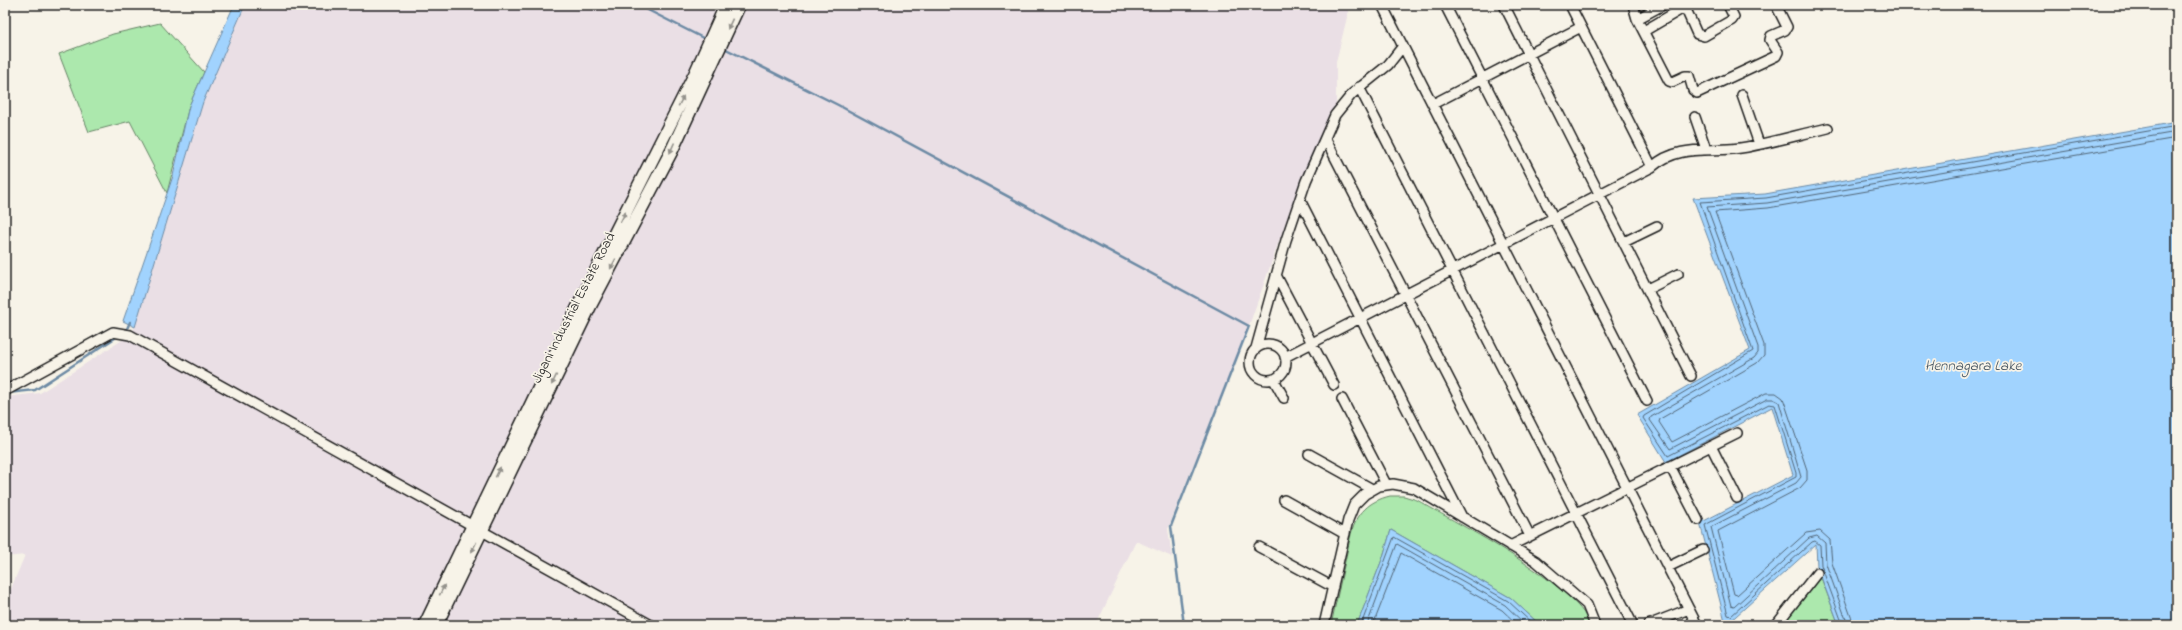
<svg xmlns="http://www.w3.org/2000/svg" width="2182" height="630" viewBox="0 0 2182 630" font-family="'Indie Flower',sans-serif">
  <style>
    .built { fill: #eadfe5 }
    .green { fill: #ace8ad; stroke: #648264 }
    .water { fill: #a1d3fe; stroke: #6c8aa4 }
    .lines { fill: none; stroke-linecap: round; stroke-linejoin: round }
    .shore { stroke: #516576; stroke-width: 1 }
    .stream { stroke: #6c8aa4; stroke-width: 2.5 }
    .minor-casing { stroke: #1c1c1c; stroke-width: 12 }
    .major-casing { stroke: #1c1c1c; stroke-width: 15 }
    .minor { stroke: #f7f3e8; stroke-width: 9 }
    .major { stroke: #f7f3e8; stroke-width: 12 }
    .oneway { fill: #94928c }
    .labels { text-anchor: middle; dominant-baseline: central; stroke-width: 3.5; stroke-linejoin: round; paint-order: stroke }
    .street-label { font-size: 14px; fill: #1c1c1c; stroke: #f7f3e8 }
    .water-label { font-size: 15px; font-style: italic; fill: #445360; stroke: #f7f3e8 }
  </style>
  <rect width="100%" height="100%" fill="#f7f3e8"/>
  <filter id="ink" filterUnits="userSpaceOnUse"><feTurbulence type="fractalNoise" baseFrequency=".025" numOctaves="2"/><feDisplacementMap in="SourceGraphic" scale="8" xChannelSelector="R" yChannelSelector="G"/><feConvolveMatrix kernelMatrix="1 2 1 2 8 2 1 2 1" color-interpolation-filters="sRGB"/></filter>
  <g filter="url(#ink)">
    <path class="built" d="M245 5H1350L1336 62V104L1299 185 1251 320 1168 529 1172 557 1136 541 1096 625H5V603L25 555 5 557V397L40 393 130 335 135 327 203 102Z"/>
    <path class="green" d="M160 23 204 72 189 106 167 193 130 121 89 132 59 54 113 34Z
      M1390 496H1404L1417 500C1460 525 1573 582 1591 625H1540L1511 598 1391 530 1383 557 1357 625H1331L1351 534C1357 513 1369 501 1390 496Z
      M1820 575 1839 625H1779Z"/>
    <path class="water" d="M234 5H245L203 102 135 327 123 321 173 176 189 106Z
      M2177 122V625H1839L1817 566 1816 544 1726 625 1700 523 1793 475 1772 407 1666 462 1637 415 1750 350 1693 198 1765 194Z
      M1391 530 1511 598 1540 625H1357L1383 557Z"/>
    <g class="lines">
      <path class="shore" d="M1361 625 1394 537 1508 601 1534 625
        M1367 625 1397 544 1505 605 1526 625
        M1373 625 1401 553 1502 610 1518 625
        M1843 625 1821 565 1820 545 1815 541 1812 542 1731 616 1728 615 1705 525 1796 477V473L1775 405 1769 404 1668 456 1643 418 1644 416 1753 351 1700 202 1766 198 2177 126
        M1848 625 1826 564 1825 543 1817 536 1809 538 1734 607 1731 606 1711 527 1796 483 1801 477 1779 402 1773 399H1767L1670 449 1650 420 1651 417 1754 358 1758 353V347L1707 207 1767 203 2177 132
        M1854 625 1832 563 1830 540 1820 531 1806 533 1737 595 1734 594 1718 531 1800 488 1807 480V470L1783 398 1776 393H1766L1672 442 1659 422 1660 419 1757 363 1764 355V345L1715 212 1768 208 2177 138"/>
      <path class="stream" d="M638 5 707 40
        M724 48 838 105 1249 326 1171 526 1184 625
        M126 331 130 322
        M7 393 35 390 118 336"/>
      <g class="minor-casing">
        <path id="minor" d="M1382 5 1697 625
          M1445 5 1647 401
          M1504 5 1691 376
          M1633 5 1637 19 1663 5
          M1637 19 1669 81 1672 82 1685 76H1689L1693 90 1697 93 1776 56 1778 52 1770 40 1771 36 1785 30 1787 27 1776 5
          M1644 31 1685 7 1697 34 1704 36 1732 20 1734 17 1728 5
          M1359 87 1633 625
          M1742 95 1759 144
          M1433 104 1581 27
          M1695 117 1706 149
          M1325 138 1530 536
          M1652 167C1680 142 1713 154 1747 147 1774 142 1801 134 1828 128
          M1300 200 1462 517
          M1624 242 1657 226
          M1276 275 1334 385
          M1648 289 1678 274
          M1250 362a18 18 0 1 1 36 0a18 18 0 1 1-36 0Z
          M1256 348 1286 240 1306 181 1335 115 1352 94 1388 65 1403 46
          M1285 357 1652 167 1570 5
          M1274 380 1284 398
          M5 391 113 332 130 335 651 625
          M1342 399 1386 484
          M1711 446 1737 498
          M1309 454 1372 489
          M1670 466 1698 520
          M1284 500 1345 534
          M1510 546 1737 433
          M1259 547 1333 587
          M1668 567 1703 550
          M1324 625 1348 520 1354 505 1365 494 1379 486 1393 484 1414 488 1536 561 1587 605 1595 625
          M1648 625 1689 609
          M1776 625 1817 573"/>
      </g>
      <g class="major-casing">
        <path id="major" d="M425 625 581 301 695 74 726 5
          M436 625 591 304 671 152 739 5"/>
      </g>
      <use href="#minor" class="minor"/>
      <use href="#major" class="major"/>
    </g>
    <defs><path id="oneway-solid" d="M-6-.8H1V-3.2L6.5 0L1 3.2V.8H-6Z"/></defs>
    <g class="oneway">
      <use href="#oneway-solid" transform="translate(730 24) rotate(115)"/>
      <use href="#oneway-solid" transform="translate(681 101) rotate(-63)"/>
      <use href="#oneway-solid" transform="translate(672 148) rotate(114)"/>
      <use href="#oneway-solid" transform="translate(623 217) rotate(-63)"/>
      <use href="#oneway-solid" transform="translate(613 264) rotate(118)"/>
      <use href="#oneway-solid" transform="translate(554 380) rotate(116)"/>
      <use href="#oneway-solid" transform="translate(498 472) rotate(-64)"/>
      <use href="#oneway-solid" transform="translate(474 547) rotate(116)"/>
      <use href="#oneway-solid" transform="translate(442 590) rotate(-64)"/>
    </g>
  </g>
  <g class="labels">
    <g class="street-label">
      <text transform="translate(574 308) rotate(-63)">Jigani Industrial Estate Road</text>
    </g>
    <g class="water-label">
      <text x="1973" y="366">Hennagara Lake</text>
    </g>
  </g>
  <rect width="2182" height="630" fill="none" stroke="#f7f3e8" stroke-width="20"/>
  <rect x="10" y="10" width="2162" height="610" fill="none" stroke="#1c1c1c" stroke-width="1.5" filter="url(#ink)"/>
</svg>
